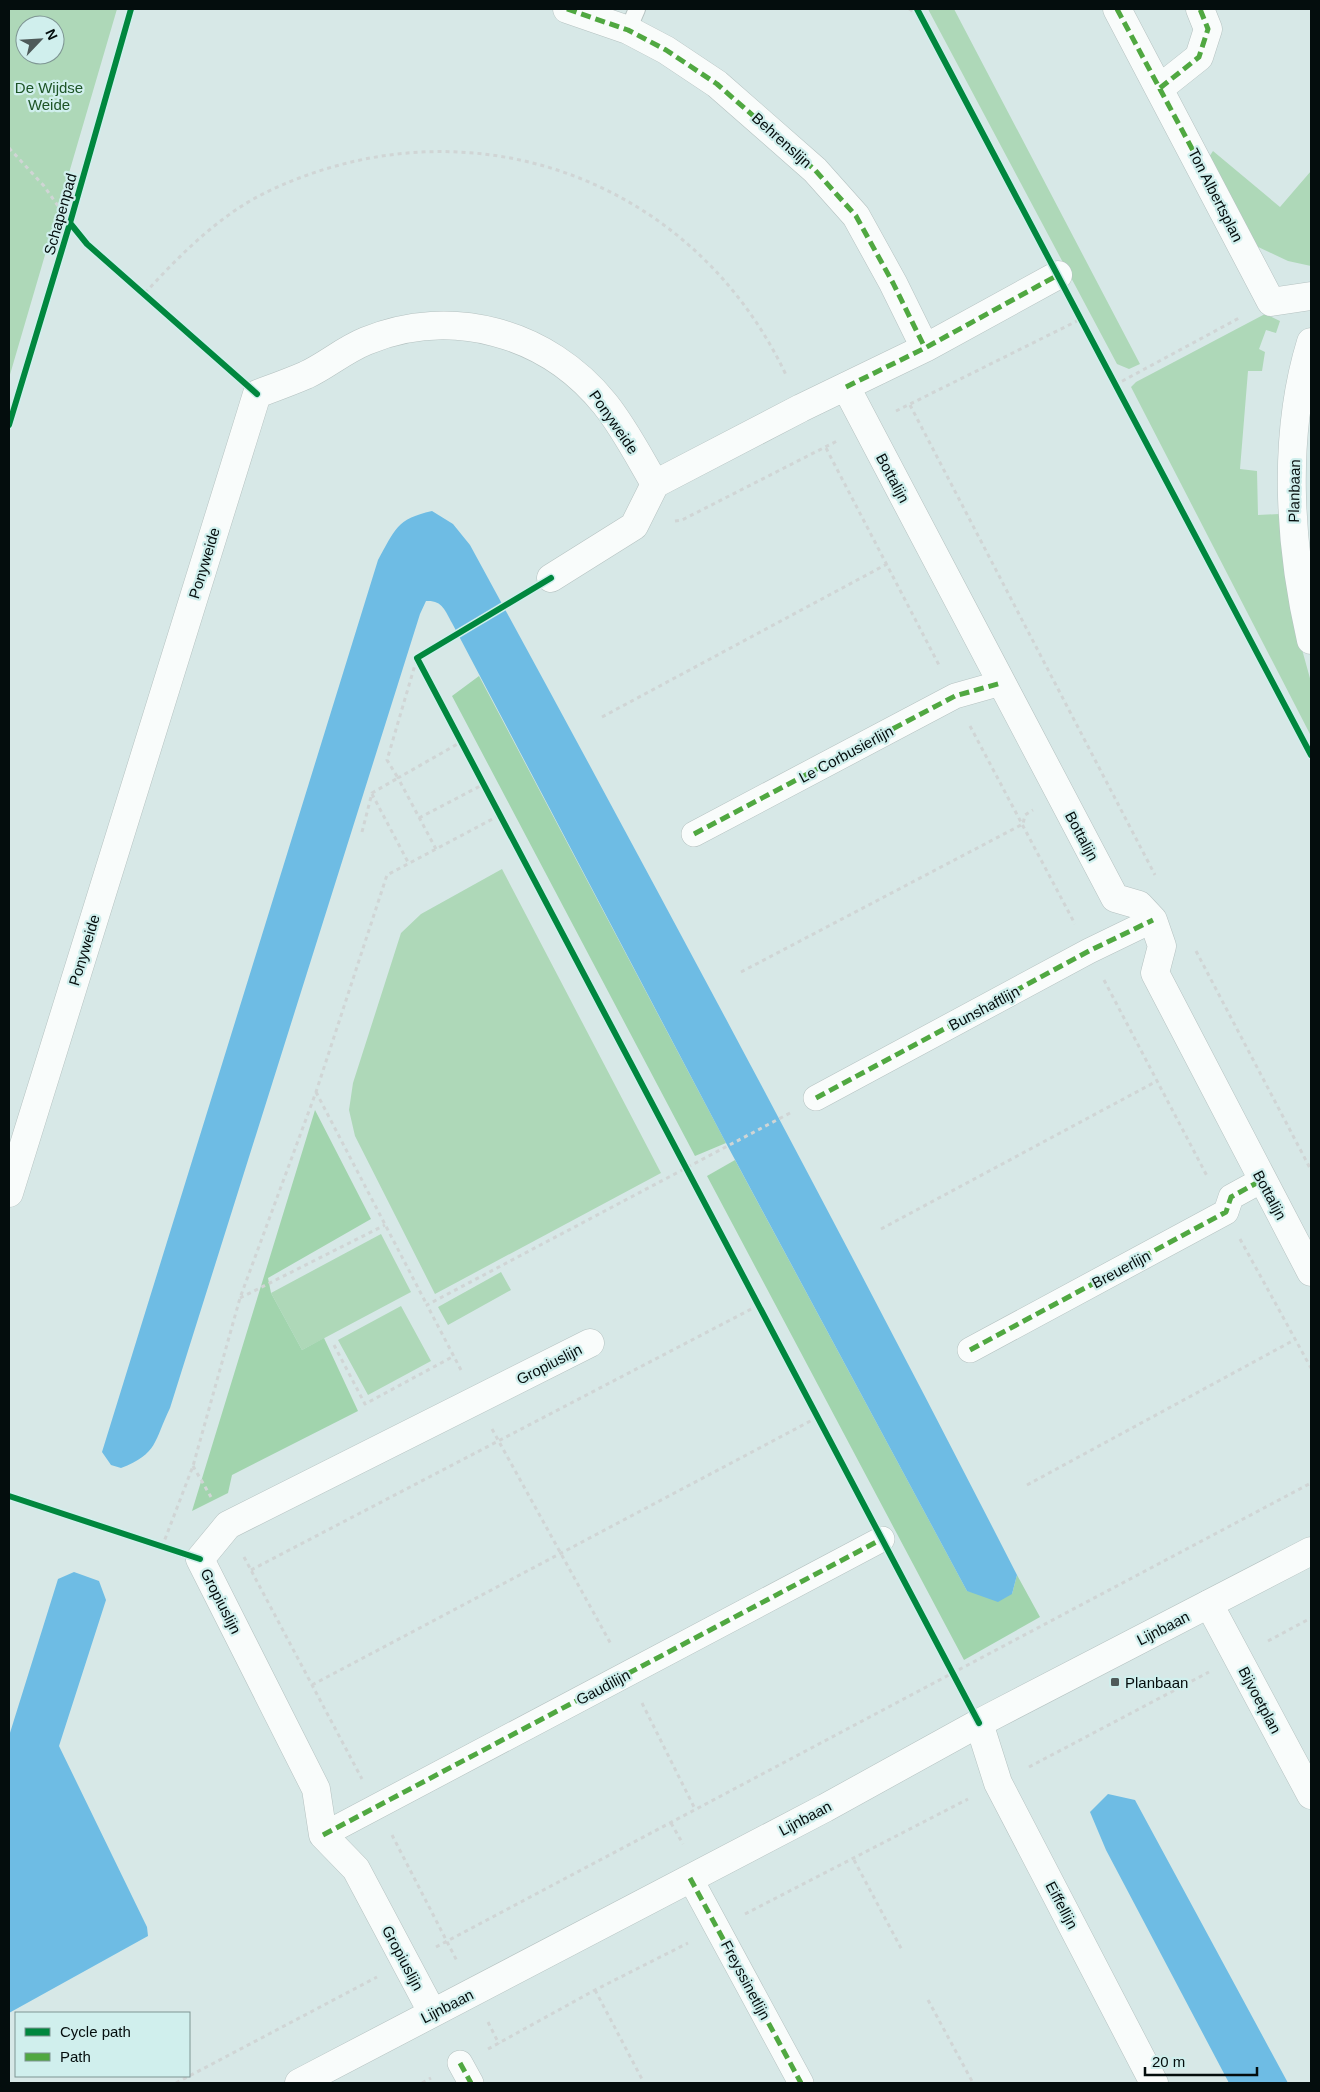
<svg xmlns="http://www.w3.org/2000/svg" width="1320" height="2092" viewBox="0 0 1320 2092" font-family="Helvetica,sans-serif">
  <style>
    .green { fill: #aed8b8; fill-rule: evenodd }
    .forest { fill: #a1d4ad }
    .water { fill: #6ebce4 }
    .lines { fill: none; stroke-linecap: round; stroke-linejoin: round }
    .service-casing { stroke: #b5c2c1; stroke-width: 18 }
    .pedestrian-casing { stroke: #b5c2c1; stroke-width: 26 }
    .minor-casing { stroke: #b5c2c1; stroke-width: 29 }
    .tertiary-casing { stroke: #b5c2c1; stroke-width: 29 }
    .path { stroke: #d0d5d5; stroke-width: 3; stroke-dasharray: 4 4; stroke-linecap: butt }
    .service { stroke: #f9fcfb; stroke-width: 16 }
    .pedestrian { stroke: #f9fcfb; stroke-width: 25 }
    .minor { stroke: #f9fcfb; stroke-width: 28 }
    .tertiary { stroke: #f9fcfb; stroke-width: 28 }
    .quiet { stroke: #50a841; stroke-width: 5; stroke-dasharray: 10 5; stroke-linecap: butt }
    .cycleway-casing { stroke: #d0efed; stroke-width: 9 }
    .cycleway { stroke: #00873e; stroke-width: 6 }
    .poi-dot { fill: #4e5a59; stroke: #d0efed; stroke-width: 2 }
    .labels { text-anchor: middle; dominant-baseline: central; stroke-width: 4.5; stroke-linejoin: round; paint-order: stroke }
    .park-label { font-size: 15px; fill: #1d5426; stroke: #d0efed }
    .street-label { font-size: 15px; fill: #040d0d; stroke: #d0efed }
    .poi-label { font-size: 15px; fill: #040d0d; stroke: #d0efed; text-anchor: start }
  </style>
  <rect width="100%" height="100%" fill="#d7e8e7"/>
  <path class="green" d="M9 9H117L9 378ZM25 25H55V55H25Z
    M928 9H954L1140 364 1129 369 1117 364Z
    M1213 151 1280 207 1311 171V266L1288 261 1254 245 1207 160Z
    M1265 314 1280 321 1276 333 1266 330 1259 349 1265 352 1262 371H1248L1240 469 1257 471 1258 515 1279 514 1285 573 1295 624 1311 682V736L1131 387 1136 382Z
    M502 869 661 1173 435 1294 355 1136 349 1110 353 1083 401 933 421 914Z
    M381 1234 411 1292 302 1350 271 1293Z
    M501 1272 511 1290 448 1325 438 1307Z
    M401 1306 431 1361 368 1395 338 1340Z"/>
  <path class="forest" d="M479 676 726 1143 695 1156 452 696Z
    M315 1110 371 1219 268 1278 271 1293 302 1350 324 1338 358 1411 232 1475 228 1493 192 1511Z
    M735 1160 967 1591 1012 1594 1017 1575 1040 1617 964 1660 707 1176Z"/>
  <path class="water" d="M432 511 453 524 470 545C656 886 840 1229 1017 1575L1012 1594 998 1602 967 1591 726 1143 452 623C445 610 442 600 426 601L420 614 170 1408C154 1441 158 1454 121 1468L111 1465 102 1452 378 560C395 530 396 519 432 511Z
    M74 1572 99 1581 106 1600 59 1746 147 1927 148 1936 9 2013V1736L58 1579Z
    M1108 1794 1135 1800 1288 2083H1229L1106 1850 1090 1812Z"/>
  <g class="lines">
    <g class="service-casing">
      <path id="service" d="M628 30 637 9"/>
    </g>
    <g class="pedestrian-casing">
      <path id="pedestrian" d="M694 834 955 696 1001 683
        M816 1098 1089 951 1153 920
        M970 1350 1226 1212 1231 1197 1262 1180
        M323 1835 882 1539
        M690 1878 801 2083
        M460 2063 471 2083"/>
    </g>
    <g class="minor-casing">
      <path id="minor" d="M567 9 628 30 666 50 717 84 815 170 856 216 893 283 925 348
        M1117 9 1271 302 1311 296
        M1160 88 1199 57 1208 29 1200 9
        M846 387 1115 898 1139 905 1153 920 1162 946 1155 973 1311 1272
        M551 578 634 526 655 484 801 408 925 348 1058 275
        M9 1193 257 394C273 388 290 382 306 375 327 365 344 350 366 341 451 306 547 332 605 404 625 429 639 457 655 484
        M1209 1604 1311 1795
        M979 1723 998 1783 1154 2083
        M432 2012 356 1869 323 1835 316 1789 200 1559 228 1525 590 1343"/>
    </g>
    <g class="tertiary-casing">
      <path id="tertiary" d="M1311 342C1282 436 1289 545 1311 640
        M299 2083 825 1808 979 1723 1311 1551"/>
    </g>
    <path class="path" d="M909 9 921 15
      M9 148 44 186 70 223
      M145 293C181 254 221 213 271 190 470 97 694 178 787 377
      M1115 385 1241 317
      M910 405 1155 875
      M896 411 1081 319
      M826 448 940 667
      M675 521 682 520 837 441
      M602 717 887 564
      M970 726 1075 924
      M372 794 409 864
      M419 818 484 784
      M362 832 372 793 398 778 387 760 417 658
      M436 849 398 778 461 742
      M1196 951 1311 1170
      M741 972 1023 824 1025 815 1033 810
      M1104 980 1207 1176
      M316 1092 427 1305
      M881 1229 1157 1081
      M1240 1239 1311 1368
      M240 1298 385 1225
      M334 1345 365 1404 454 1356
      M461 1370 427 1305 790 1113
      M492 1429 612 1646
      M193 1466 211 1497
      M1027 1485 1296 1339
      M162 1547 193 1466 240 1298 316 1092 387 875 500 815
      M244 1557 362 1779
      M251 1570 759 1305
      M1268 1641 1311 1618
      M312 1685 818 1417
      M642 1703 695 1809
      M1029 1767 1209 1672
      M671 1823 683 1844
      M392 1835 458 1963
      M854 1860 902 1950
      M745 1914 968 1799
      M436 1947 1311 1483
      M595 1990 643 2081
      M928 2000 973 2083
      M488 2022 499 2044
      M488 2049 595 1990 688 1943
      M176 2083 377 1977
      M422 2083 431 2078"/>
    <use href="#service" class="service"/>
    <use href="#pedestrian" class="pedestrian"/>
    <use href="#minor" class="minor"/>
    <use href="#tertiary" class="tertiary"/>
    <path class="quiet" d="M567 9 628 30 666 50 717 84 815 170 856 216 893 283 925 348
      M1117 9 1197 158
      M1160 88 1199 57 1208 29 1200 9
      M846 387 925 348 1058 275
      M694 834 955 696 1001 683
      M816 1098 1089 951 1153 920
      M970 1350 1226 1212 1231 1197 1262 1180
      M323 1835 882 1539
      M690 1878 801 2083
      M460 2063 471 2083"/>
    <g class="cycleway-casing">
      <path id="cycleway" d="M917 9 1311 755
        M70 223 87 244 257 394
        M9 425 70 223 131 9
        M551 578 417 658 979 1723
        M9 1496 200 1559"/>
    </g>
    <use href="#cycleway" class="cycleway"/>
  </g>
  <rect class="poi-dot" x="1110" y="1677" width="10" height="10" rx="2.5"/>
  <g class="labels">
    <g class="park-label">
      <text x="49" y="87">De Wijdse<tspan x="49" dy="17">Weide</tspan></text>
    </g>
    <g class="street-label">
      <text transform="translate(782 140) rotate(42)">Behrenslijn</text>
      <text transform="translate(1216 195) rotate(63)">Ton Albertsplan</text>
      <text transform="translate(60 214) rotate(-74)">Schapenpad</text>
      <text transform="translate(614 422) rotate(55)">Ponyweide</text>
      <text transform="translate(893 478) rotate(62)">Bottalijn</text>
      <text transform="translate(1294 491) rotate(-89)">Planbaan</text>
      <text transform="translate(204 563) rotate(-73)">Ponyweide</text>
      <text transform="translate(846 754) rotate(-28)">Le Corbusierlijn</text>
      <text transform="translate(1082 836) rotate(62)">Bottalijn</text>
      <text transform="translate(84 950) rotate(-73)">Ponyweide</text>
      <text transform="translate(984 1008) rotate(-28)">Bunshaftlijn</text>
      <text transform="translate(1270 1195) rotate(62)">Bottalijn</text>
      <text transform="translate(1121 1269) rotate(-28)">Breuerlijn</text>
      <text transform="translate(549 1364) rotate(-27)">Gropiuslijn</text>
      <text transform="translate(221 1601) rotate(63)">Gropiuslijn</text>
      <text transform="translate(1163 1628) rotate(-27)">Lijnbaan</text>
      <text transform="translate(603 1687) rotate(-28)">Gaudilijn</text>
      <text transform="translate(1260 1700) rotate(62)">Bijvoetplan</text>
      <text transform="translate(805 1818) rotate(-28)">Lijnbaan</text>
      <text transform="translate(1062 1905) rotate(62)">Eiffellijn</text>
      <text transform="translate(403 1958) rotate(62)">Gropiuslijn</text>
      <text transform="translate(746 1980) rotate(62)">Freyssinetlijn</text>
      <text transform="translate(447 2006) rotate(-27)">Lijnbaan</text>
    </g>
    <g class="poi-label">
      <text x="1125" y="1682">Planbaan</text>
    </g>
  </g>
  <rect width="1320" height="2092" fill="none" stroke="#040d0d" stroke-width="20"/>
  <rect x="15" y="2012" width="175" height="65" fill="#d0efed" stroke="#7e9593"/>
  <rect x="25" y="2028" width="25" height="8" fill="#00873e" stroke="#7e9593"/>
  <text x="60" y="2037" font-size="15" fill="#040d0d">Cycle path</text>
  <rect x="25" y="2053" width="25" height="8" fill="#50a841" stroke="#7e9593"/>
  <text x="60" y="2062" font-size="15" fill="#040d0d">Path</text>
  <g transform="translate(40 40) rotate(65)"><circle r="24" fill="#d0efed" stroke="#7e9593"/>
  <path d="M0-4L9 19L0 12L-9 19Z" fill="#4e5a59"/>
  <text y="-8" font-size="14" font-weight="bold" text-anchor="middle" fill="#040d0d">N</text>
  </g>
  <path d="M1145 2067v8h112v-8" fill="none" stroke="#040d0d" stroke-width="2.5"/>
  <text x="1152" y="2067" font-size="15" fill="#040d0d" stroke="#d0efed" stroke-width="4" paint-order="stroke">20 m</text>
</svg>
